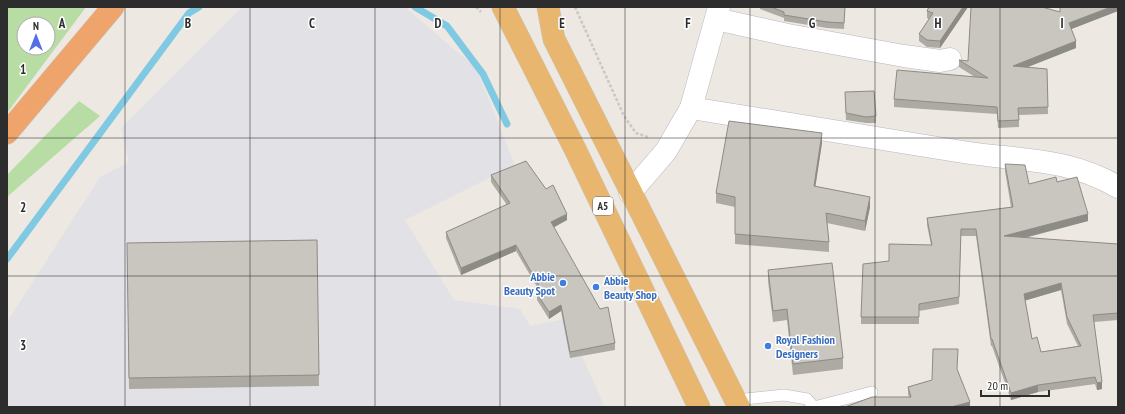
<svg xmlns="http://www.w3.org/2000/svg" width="1125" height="414" viewBox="0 0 1125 414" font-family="'PT Sans Narrow',sans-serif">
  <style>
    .industrial { fill: #e2e1e6 }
    .green { fill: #b7dda4; fill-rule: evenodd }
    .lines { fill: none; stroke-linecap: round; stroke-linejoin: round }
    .stream { stroke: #80c9e3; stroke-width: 7 }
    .service-casing { stroke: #b5b7bf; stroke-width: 12 }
    .minor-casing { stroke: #b5b7bf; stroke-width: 23 }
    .tertiary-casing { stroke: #b5b7bf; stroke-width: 23 }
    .trunk-casing { stroke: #c8c8c8; stroke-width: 23 }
    .motorway-casing { stroke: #c8c8c8; stroke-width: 23 }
    .path { stroke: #c8c8c8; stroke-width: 2.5; stroke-dasharray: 3 2; stroke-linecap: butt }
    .service { stroke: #fff; stroke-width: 11 }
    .minor { stroke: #fff; stroke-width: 22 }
    .tertiary { stroke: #fff; stroke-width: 22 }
    .trunk { stroke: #e8b66e; stroke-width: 22 }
    .motorway { stroke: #eea46b; stroke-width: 22 }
    .wall { fill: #adaaa4; fill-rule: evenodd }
    .shaded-wall { fill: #8d8b86 }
    .building { fill: #c9c6bf; stroke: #8d8b86; fill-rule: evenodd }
    .grid { fill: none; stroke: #2d2d2d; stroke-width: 1; stroke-opacity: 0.55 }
    .shop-dot { fill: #3f7fe0; stroke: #fff; stroke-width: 1.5 }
    .labels { text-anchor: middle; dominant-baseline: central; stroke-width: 3; stroke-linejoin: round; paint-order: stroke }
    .shield { fill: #fff; stroke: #6c6c6c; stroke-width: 1 }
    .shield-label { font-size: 11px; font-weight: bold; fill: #2d2d2d }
    .shop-label { font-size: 12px; font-weight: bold; fill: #366cbe; stroke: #fff; text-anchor: start }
    .grid-label { font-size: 13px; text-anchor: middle; font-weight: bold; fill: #2d2d2d; stroke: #fff; stroke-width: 3; stroke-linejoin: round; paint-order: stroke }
  </style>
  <rect width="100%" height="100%" fill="#ede8e1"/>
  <path class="industrial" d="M242 7H405L476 68 515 165 405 220 454 300 520 309 530 326 565 319 605 407H7V322L100 177 129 162 121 128Z"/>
  <path class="green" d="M7 7H86L7 113ZM24 24H48V48H24Z
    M79 101 100 116 7 197V175Z"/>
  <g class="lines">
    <path class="stream" d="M415 7 447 26 483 74 507 124
      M7 259 189 13 199 7"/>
    <g class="service-casing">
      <path id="service" d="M736 400 784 395 807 399 814 407
        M814 407 872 392"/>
    </g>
    <g class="minor-casing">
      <path id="minor" d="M716 19 788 35 904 56 940 61 950 59
        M691 108C782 123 873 137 963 152 1020 161 1066 157 1118 187"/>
    </g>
    <g class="tertiary-casing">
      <path id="tertiary" d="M630 193 666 151 691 108 719 7"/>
    </g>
    <g class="trunk-casing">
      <path id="trunk" d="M503 7 575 149 699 407
        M548 7 554 39 739 407"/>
    </g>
    <g class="motorway-casing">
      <path id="motorway" d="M7 133 113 7"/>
    </g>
    <path class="path" d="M476 7 481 12
      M575 7 624 116 636 133 648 137"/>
    <use href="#service" class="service"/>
    <use href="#minor" class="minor"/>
    <use href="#tertiary" class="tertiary"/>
    <use href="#trunk" class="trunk"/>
    <use href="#motorway" class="motorway"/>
  </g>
  <path class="wall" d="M760 7H845L844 29 827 28 784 21V18L760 9Z
    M968 7 940 48 927 47 919 41V34L929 19 927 18V11Z
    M1118 7V11L1071 29 1076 48 1027 67 1047 69 1048 114 1019 115V127L998 128 997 114 894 107V99L975 77 959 67V60L968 61 1060 12Z
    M845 92 876 116V123H866L846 120Z
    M822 143 815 186 870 207 865 231 827 223 829 242V252L735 244V207L716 203V193Z
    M1005 164 1029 184 1057 182 1088 221 1025 238 1118 244V320L1094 322 1102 389 1097 390 1095 384 1038 392 1011 400 992 346H991L976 236H961L959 304 919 311V324H861V317L889 261 931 245 927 225V218L1011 207 1005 171ZM1061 290 1067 324 1078 346 1041 352 1032 339 1025 300Z
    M491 175 567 220 553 227 615 343V350L570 358 561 311 549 319 537 300V294L540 292 516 251 461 275 446 238V232L507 205 491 182Z
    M317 240 319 386 129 389 127 243Z
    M768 270 843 358V369L793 375 787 320 773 322 768 281Z
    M957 370 970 407 909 397 908 394V387L932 380Z"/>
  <path class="shaded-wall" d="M963 7H968L940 48V41Z
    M1111 7H1118V11L1069 30V23Z
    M1076 41V48L1013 73V66Z
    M822 133V143L814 196V186Z
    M870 197V207L865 231V221Z
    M567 214V220L551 229V222Z
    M1088 214V221L1004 243V236Z
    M516 245V251L461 275V268Z
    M1061 283V290L1024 301V294Z
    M561 305V311L549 319V312Z
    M1102 382V389L1097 390V383Z
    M1038 385V392L1011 400V393Z
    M970 402V407H951Z"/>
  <path class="building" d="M771 7H845L844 23 827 22 784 15V12Z
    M929 7H963L940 41 927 40 919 34 933 13 927 11Z
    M971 7H1042L1060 12V7H1111L1069 23 1076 41 1013 66 1047 69 1048 107 1018 108 1019 120 998 121 997 107 894 99 897 70 988 78 959 60 968 61Z
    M874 91 876 116 866 117 846 113 845 92Z
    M729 121 822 133 814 186 870 197 865 221 826 213 829 242 735 234V197L716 193Z
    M526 161 546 189 553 185 567 214 551 222 600 309 608 307 615 343 570 352 561 305 549 312 537 294 542 291 516 245 461 268 446 232 510 203 491 175Z
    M1005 164 1025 165 1029 184 1056 177 1057 182 1077 177 1088 214 1004 236 1118 244V313L1093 315 1102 382 1097 383 1095 377 1038 385 1011 393 992 339H991L976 229H961L959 297 919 304V317H861L863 264 889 261V244L932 245 927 218 1013 207ZM1061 283 1067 317 1081 346 1041 352 1037 337 1032 339 1024 294Z
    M317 240 319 375 129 378 127 243Z
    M832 263 843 358 793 364 787 309 773 311 768 270Z
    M933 349H958L957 369 970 402 951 407H845L872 397H911L908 387 932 380Z"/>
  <path class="grid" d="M125 7V407M250 7V407M375 7V407M500 7V407M625 7V407M750 7V407M875 7V407M1000 7V407M7 138H1118M7 276H1118"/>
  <g class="shop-dot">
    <circle cx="563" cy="283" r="4"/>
    <circle cx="596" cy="287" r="4"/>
    <circle cx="768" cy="346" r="4"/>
  </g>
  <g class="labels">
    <rect class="shield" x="593" y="197" width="20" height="18" rx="3"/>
    <g class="shield-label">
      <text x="603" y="206">A5</text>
    </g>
    <g class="shop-label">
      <text x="555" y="276" text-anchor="end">Abbie<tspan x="555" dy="14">Beauty Spot</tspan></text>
      <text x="604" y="280">Abbie<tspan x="604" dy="14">Beauty Shop</tspan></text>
      <text x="776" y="339">Royal Fashion<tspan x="776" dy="14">Designers</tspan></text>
    </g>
  </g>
  <g class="grid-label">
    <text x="62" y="28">A</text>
    <text x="188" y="28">B</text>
    <text x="312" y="28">C</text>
    <text x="438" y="28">D</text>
    <text x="562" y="28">E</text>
    <text x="688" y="28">F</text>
    <text x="812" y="28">G</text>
    <text x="938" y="28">H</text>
    <text x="1062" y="28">I</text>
    <text x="23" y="74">1</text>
    <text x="23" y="212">2</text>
    <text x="23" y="350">3</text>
  </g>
  <rect width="1125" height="414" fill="none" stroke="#2d2d2d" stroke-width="16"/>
  <g transform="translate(36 36)"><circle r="19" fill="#ffffff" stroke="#ababab"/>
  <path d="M0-3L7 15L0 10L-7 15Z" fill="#536fe8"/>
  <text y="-6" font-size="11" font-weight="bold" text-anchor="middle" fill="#2d2d2d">N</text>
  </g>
  <path d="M981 390v6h68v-6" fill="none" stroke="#2d2d2d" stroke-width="2"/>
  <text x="987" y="390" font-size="12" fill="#2d2d2d" stroke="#ffffff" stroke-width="3" paint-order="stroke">20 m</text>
</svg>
